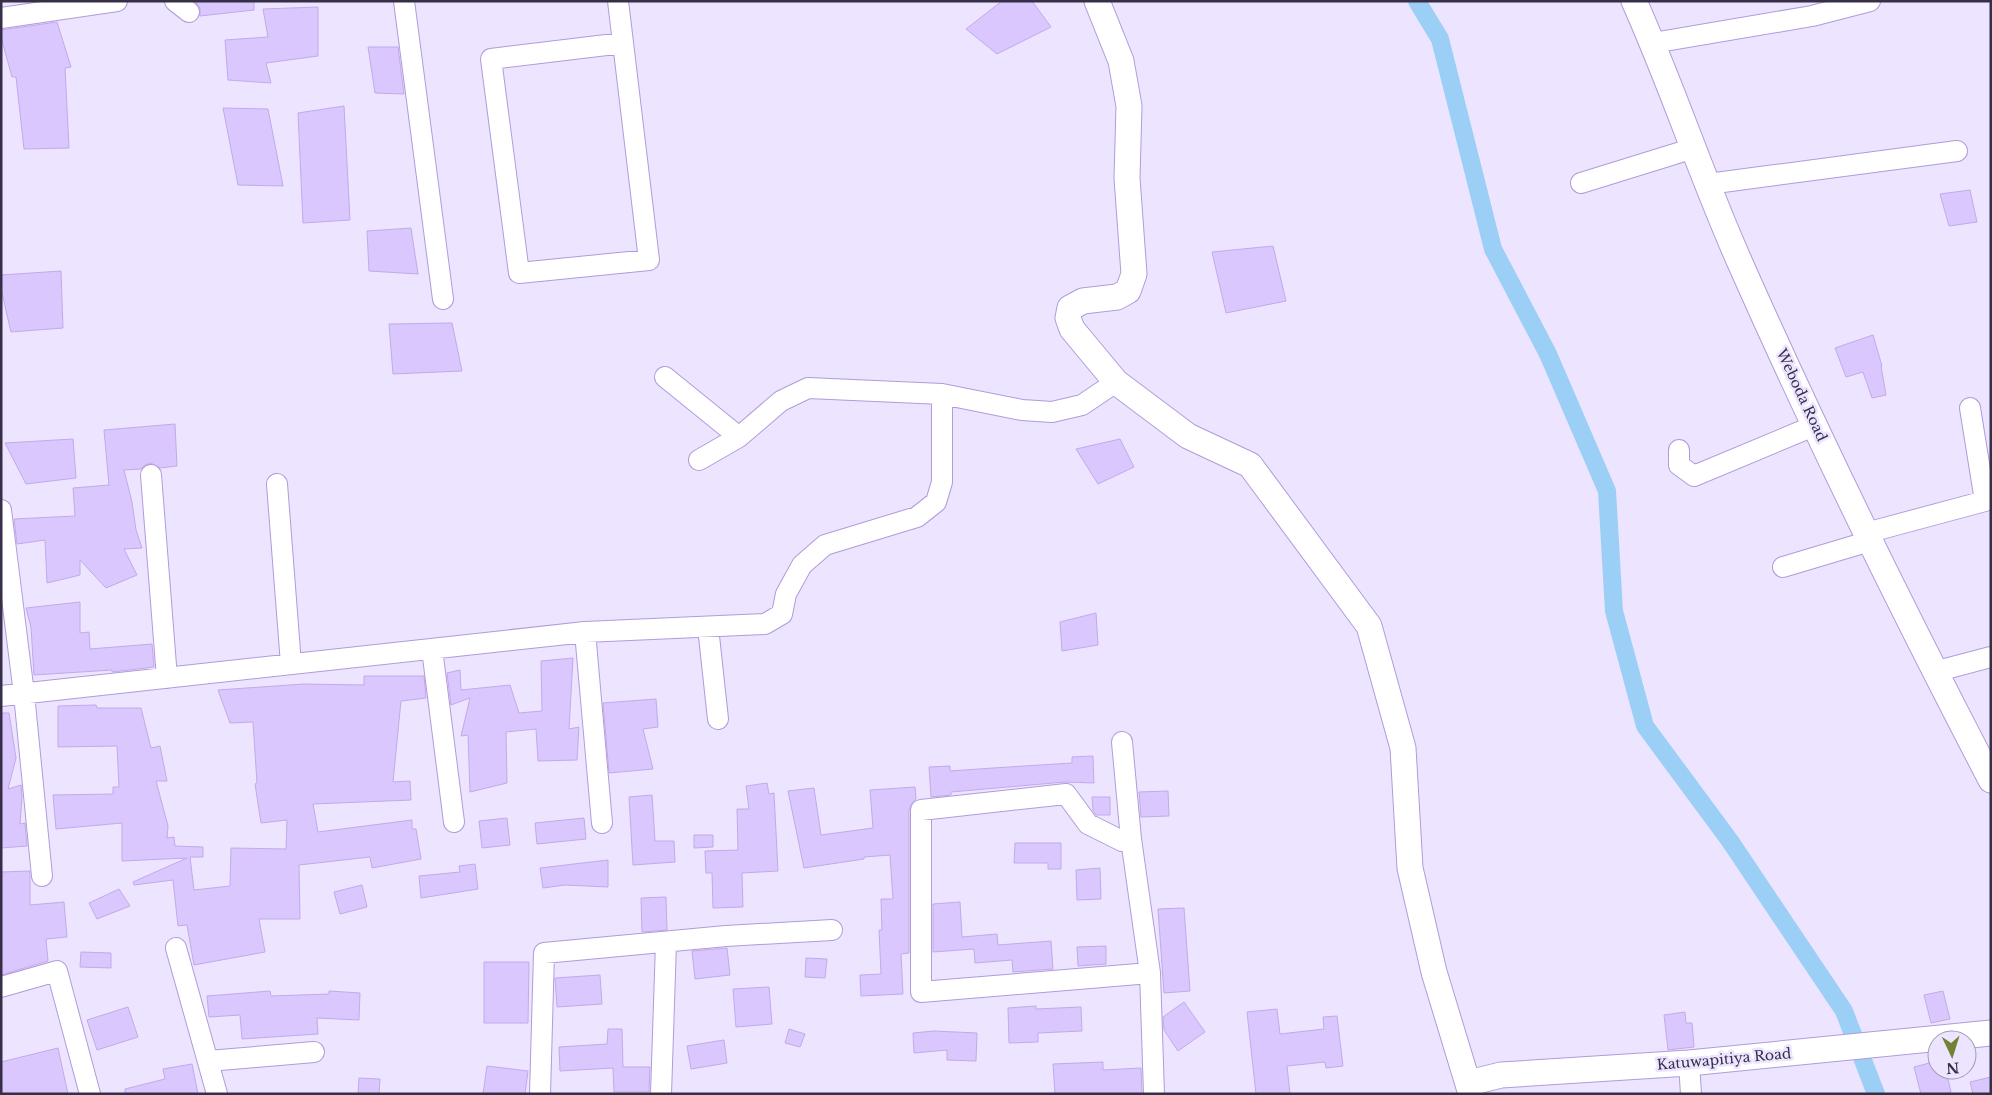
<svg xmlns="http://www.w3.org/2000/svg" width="1992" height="1095" viewBox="0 0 1992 1095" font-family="'Libre Baskerville',serif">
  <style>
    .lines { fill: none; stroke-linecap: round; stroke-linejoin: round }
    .canal { stroke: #9bcff6; stroke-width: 18 }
    .building { fill: #d9c7fd; stroke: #c1aaea }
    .minor-casing { stroke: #b19bda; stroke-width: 22 }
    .tertiary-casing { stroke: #b19bda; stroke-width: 27 }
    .minor { stroke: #fff; stroke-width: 20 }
    .tertiary { stroke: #fff; stroke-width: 25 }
    .labels { text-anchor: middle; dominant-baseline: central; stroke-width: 5; stroke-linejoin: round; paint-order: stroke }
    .street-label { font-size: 14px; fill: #372e48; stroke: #ede4ff }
  </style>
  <rect width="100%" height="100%" fill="#ede4ff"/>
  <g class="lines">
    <path class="canal" d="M1417 1 1440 39 1493 249 1548 354 1607 491 1614 611 1645 726 1730 841 1844 1011 1876 1094"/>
  </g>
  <path class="building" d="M195 1H254V10L200 16V8Z
    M1002 1H1032L1051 27 997 54 966 29Z
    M318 7V56L266 63 271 83 228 80 225 40 268 37 263 9Z
    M57 22 71 67 65 68 69 148 24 149 16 77H12L1 37V30Z
    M368 47H398L404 94 375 93Z
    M344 106 350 220 303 223 298 113Z
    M223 108 268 109 283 186 238 185Z
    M1970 190 1977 222 1949 226 1940 194Z
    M411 228 418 274 369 271 367 231Z
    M1273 246 1286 301 1226 313 1212 252Z
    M61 271 63 328 11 332 1 289V275Z
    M452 323 462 371 393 374 389 324Z
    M1873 335 1882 366H1881L1886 395 1872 398 1863 372 1846 377 1835 348Z
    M175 424 177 466 160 468 151 463 145 465 141 469 124 470 132 502 136 530 142 548 124 549 137 575 106 588 80 560V575L47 583 45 540 17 544 14 519 75 516 73 488 109 485 104 430Z
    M73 439 76 478 26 484 5 443Z
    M1120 439 1134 467 1098 484 1076 449Z
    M80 602V633L89 632 90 649 152 644 154 667 112 672V670L34 675 31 627 26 608Z
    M1096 613 1098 645 1062 651 1060 622Z
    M573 658 569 729 579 727 577 760 538 761 536 729 506 732 507 783 470 792 468 735 461 736 470 698 451 705 447 673 460 670 461 690 510 685 519 713 542 711 541 661Z
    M364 676H424L426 698 401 701 393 782 410 781 411 800 313 804 318 832 412 820V829H416L421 859 372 868 370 857 299 865 300 919H259L265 952 194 965 187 925 178 926 173 880 134 885 133 882 187 858 122 861V823L56 829 53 795 113 794V787H119L117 746 58 747V706L96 705 97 708H141L151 748 160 746 167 781H156L168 826 167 838 174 837 175 846 203 847V857H190L194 890 230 886 231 848 286 849 287 820 261 823 255 784 257 783 253 722 230 723 218 690 304 684 364 685Z
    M656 699 658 727 643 729 653 769 609 773 603 703Z
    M1 713H9L16 758 8 789 21 785 22 797 20 824 25 823 27 846 1 848Z
    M1093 756 1094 783 1065 782 951 792V795L931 797 929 767 950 766V771L993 768 1072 763V757Z
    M767 783 769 794 774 793 778 871 742 873 743 907 713 908 712 873H706L705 851 738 850 737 809H749L746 786Z
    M915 787 916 799 911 804 909 810V953L901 954 903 994 861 996 860 975 881 974 879 930H882L881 899H893L890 855 864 857V859L804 868 788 791 814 788 821 835 873 828 870 790Z
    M1168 791 1169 816 1141 817 1139 792Z
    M652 795 655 841H674L675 862 633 865 629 797Z
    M1092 797H1110V815H1096L1093 810Z
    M507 818 510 845 482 848 479 821Z
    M584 818 586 839 537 844 535 823Z
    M694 835H713V847L694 848Z
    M1015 843H1061V869H1048V863H1014Z
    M608 860V887L565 885 543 888 540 868Z
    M475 864 478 889 421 898 419 876 460 872 459 866Z
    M1100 868 1101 899 1077 900 1076 870Z
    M30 871V905L64 902 67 937 46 939 48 961 1 975V872Z
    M362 885 367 907 340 914 334 892Z
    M119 889 130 906 97 919 89 903Z
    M666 897 667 930 642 932 641 898Z
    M960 902 962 937 997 934 998 945 1051 941 1053 969 1013 972 1012 960 975 963 974 949 933 952V904Z
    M1184 908 1190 991 1164 993 1158 909Z
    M1106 946V964L1078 966 1077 947Z
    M727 948 730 975 695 979 692 951Z
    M81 952 111 953V968L80 967Z
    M806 958 827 959 825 978 805 977Z
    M484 962H529L528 1023H484Z
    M600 975 602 1004 557 1007 555 978Z
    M769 987 772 1024 736 1027 733 989Z
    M270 991 271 996 329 994V991L360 993 359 1020 317 1018 318 1034 242 1039 240 1015 209 1017 207 996Z
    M1943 991 1950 1019 1931 1023 1924 995Z
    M1184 1002 1205 1032 1178 1051 1164 1030 1163 1017Z
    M1036 1006V1009L1081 1007 1082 1031 1038 1033V1042L1009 1043 1008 1008Z
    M128 1007 138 1037 97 1050 87 1020Z
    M1277 1009 1280 1034 1324 1029 1323 1017 1337 1016 1343 1066 1326 1068 1325 1062 1287 1066 1290 1094H1256L1247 1012Z
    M1685 1012 1686 1023H1692L1694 1047 1668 1050 1664 1015Z
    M608 1029H622L623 1067H650L649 1092H614L613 1068 560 1071 559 1047 607 1044Z
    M789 1029 805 1034 800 1047 785 1043Z
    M934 1031 977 1033 976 1061 947 1060V1050L914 1053 913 1033Z
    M724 1040 727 1063 691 1069 687 1046Z
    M58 1048 68 1094H1V1062Z
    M1937 1061V1070H1946L1951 1092 1943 1094H1921L1914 1067Z
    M1103 1062V1070L1141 1068 1142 1094H1055L1053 1064Z
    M192 1064 198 1094H125V1089L165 1079 163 1069Z
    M487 1066 528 1071 525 1094H483Z
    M1991 1077V1094H1973L1970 1082Z
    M359 1078 380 1079 379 1094H358Z"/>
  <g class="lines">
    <g class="minor-casing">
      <path id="minor" d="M175 1 189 12
        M404 1 443 299
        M618 1 649 260 519 273 491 59 623 43
        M1 18 117 1
        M1653 43 1812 16 1870 1
        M1581 183 1694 148
        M1708 184 1957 151
        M665 377 739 437
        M1679 450V465L1694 476 1816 425
        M699 460 739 437 781 401 808 388 942 394 1022 410 1052 412 1082 405 1116 382
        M151 475 167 678
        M277 484 291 664
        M1 510 24 694 42 876
        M1866 533 1985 501 1970 408
        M1783 567 1870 541
        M708 627 718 719
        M585 632 602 823
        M432 649 454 822
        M1934 672 1991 657
        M1 696 585 632 765 624 782 614 786 594 802 565 825 545 917 517 936 502 942 482V394
        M1122 742 1131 839 1122 841 1088 824 1066 794 921 810V992L1150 973
        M1131 839 1150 973 1154 1094
        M176 948 217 1094
        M1 987 57 971 90 1094
        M208 1061 314 1052
        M1689 1063 1691 1094
        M540 1094 544 953 726 936 832 930
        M661 1094 666 943"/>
    </g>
    <g class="tertiary-casing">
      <path id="tertiary" d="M1097 1 1121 61 1129 106 1127 178 1134 274 1128 291 1117 297 1083 301 1070 308 1068 318 1072 329 1116 382 1188 436 1250 465 1369 626 1403 748 1410 868 1434 972 1471 1094
        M1634 1C1673 88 1702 178 1741 265 1818 439 1903 611 1991 780
        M1469 1083 1501 1075 1689 1063 1991 1033"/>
    </g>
    <use href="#minor" class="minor"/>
    <use href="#tertiary" class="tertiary"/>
  </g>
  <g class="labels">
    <g class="street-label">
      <text transform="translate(1802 395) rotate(65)">Weboda Road</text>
      <text transform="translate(1724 1059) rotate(-5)">Katuwapitiya Road</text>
    </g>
  </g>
  <rect width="1992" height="1095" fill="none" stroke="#372e48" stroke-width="5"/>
  <g transform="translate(1952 1055) rotate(176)"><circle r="24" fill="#ede4ff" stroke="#a49bb6"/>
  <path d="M0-4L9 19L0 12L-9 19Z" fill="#718232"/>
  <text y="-8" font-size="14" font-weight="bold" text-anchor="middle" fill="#372e48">N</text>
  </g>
</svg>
